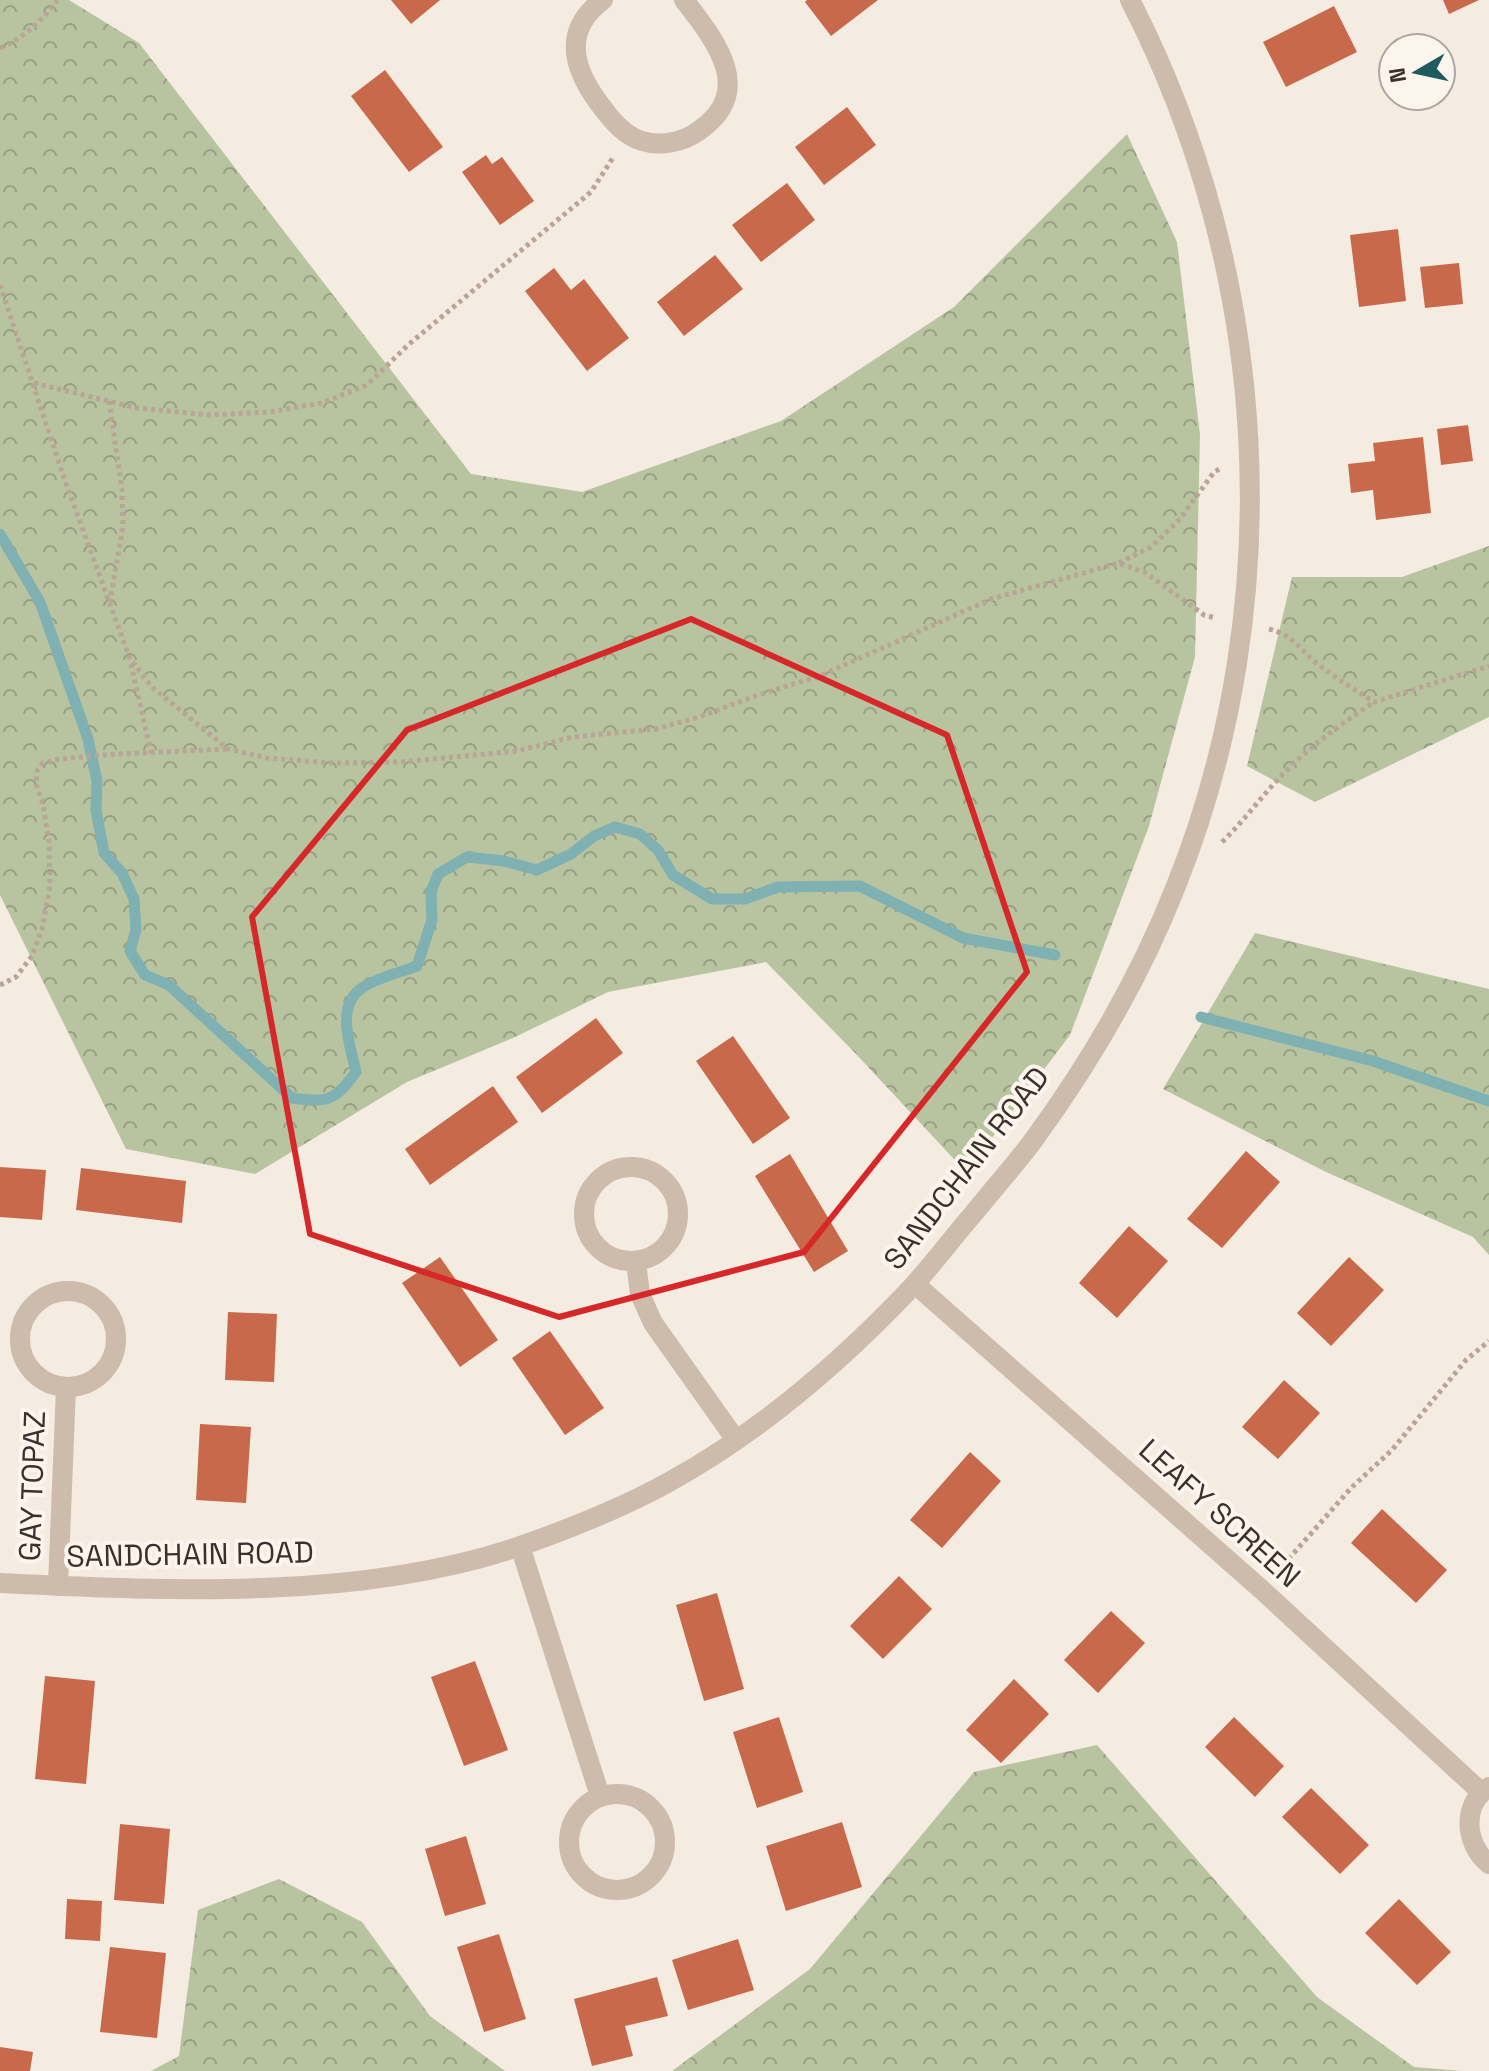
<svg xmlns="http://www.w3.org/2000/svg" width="1489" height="2071" viewBox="0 0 1489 2071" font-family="'Space Grotesk',sans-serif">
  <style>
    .forest { fill: url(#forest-crowns) }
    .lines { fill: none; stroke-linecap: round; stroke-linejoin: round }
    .stream { stroke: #7fb0b2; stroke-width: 11 }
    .building { fill: #c8694b }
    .path { stroke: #b9a596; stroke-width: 5; stroke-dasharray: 4 4; stroke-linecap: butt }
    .minor { stroke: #cdbbac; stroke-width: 20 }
    .marked { fill: none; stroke: #d62828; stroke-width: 6; stroke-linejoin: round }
    .labels { text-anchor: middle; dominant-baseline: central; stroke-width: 8; stroke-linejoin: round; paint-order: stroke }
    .street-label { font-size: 30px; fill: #3b302b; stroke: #fbf5ee }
  </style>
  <defs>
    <pattern id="forest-crowns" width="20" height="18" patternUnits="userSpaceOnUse" patternTransform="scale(2)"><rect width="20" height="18" fill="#b8c4a0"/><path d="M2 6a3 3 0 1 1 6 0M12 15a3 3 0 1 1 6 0" fill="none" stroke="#97a083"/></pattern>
  </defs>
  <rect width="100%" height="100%" fill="#f4ebe1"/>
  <path class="forest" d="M0 0H69L139 43 471 474 582 492 781 421 954 307 1127 134 1177 242 1200 435 1195 657 1149 826 1070 1035 966 1172 856 1054 766 962 608 992 513 1038 407 1082 255 1174 126 1149 0 895Z
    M1489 546V717L1315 802 1247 766 1292 577H1402Z
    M1255 933 1489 989V1255L1473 1237 1326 1172 1163 1089Z
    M1097 1745 1317 1997 1414 2067 1463 2071H672L810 1969 974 1772Z
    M279 1879 362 1922 430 2016 505 2071H151L179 2056 198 1910Z"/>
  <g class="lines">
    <path class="stream" d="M0 534 40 602 88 739 97 781 96 810 104 853 122 873 134 899 136 930 130 951 145 975 169 985 292 1098C329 1103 334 1101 356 1072 350 1044 334 1004 365 986 380 977 401 972 417 966L432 920 431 892 438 874 467 857 504 861 537 870 571 854 594 836 615 827 640 834 658 850 673 875 712 899H745L778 887 860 886 963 938 1055 955
      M1201 1017 1373 1061 1489 1101"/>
  </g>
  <path class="building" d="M391 0H440L411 24Z
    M807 0H878L831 36 805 2Z
    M1443 0H1479L1449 14Z
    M1334 6 1357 52 1286 87 1263 42Z
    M385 70 443 147 409 172 351 96Z
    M847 107 876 145 824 185 795 147Z
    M486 155 492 164 502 157 534 201 500 225 462 172Z
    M787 183 815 220 761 262 732 225Z
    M1398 229 1406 301 1359 307 1350 235Z
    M715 255 743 289 684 336 657 302Z
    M1459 263 1463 304 1425 308 1420 267Z
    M554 268 571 290 584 279 629 338 587 371 525 291Z
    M1468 425 1473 461 1441 465 1437 429Z
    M1423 437 1431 513 1376 520 1373 490 1351 493 1348 464 1375 461 1373 443Z
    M596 1018 623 1053 542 1113 516 1077Z
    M733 1036 790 1118 753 1144 696 1061Z
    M493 1086 518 1122 430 1185 405 1149Z
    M1246 1151 1280 1182 1222 1248 1187 1219Z
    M790 1154 848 1251 814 1272 755 1176Z
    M0 1167 46 1170 42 1220 0 1217Z
    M81 1168 186 1181 182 1223 76 1210Z
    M1129 1226 1168 1261 1117 1318 1079 1283Z
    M440 1257 498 1340 460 1367 402 1283Z
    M1349 1257 1384 1290 1331 1346 1297 1313Z
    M228 1312 277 1314 274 1382 225 1380Z
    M550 1331 604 1408 565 1435 512 1358Z
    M1284 1380 1320 1413 1278 1459 1242 1427Z
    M200 1424 251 1427 246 1503 196 1500Z
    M970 1452 1001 1481 942 1548 910 1520Z
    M1382 1509 1447 1570 1416 1603 1351 1543Z
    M899 1576 932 1609 883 1659 850 1626Z
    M717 1593 744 1689 704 1701 676 1605Z
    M1111 1611 1145 1643 1098 1693 1064 1660Z
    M475 1661 508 1750 464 1766 431 1677Z
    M45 1676 95 1681 86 1784 35 1779Z
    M1014 1679 1049 1714 1001 1763 966 1730Z
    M779 1717 803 1792 757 1808 733 1732Z
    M1234 1717 1284 1766 1255 1797 1205 1747Z
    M1311 1788 1369 1845 1340 1874 1282 1817Z
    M842 1822 862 1887 786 1911 766 1846Z
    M120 1824 170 1829 164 1904 114 1900Z
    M466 1836 486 1904 445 1916 425 1849Z
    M67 1899 102 1901 100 1941 65 1939Z
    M1399 1899 1451 1952 1417 1985 1365 1933Z
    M499 1934 526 2019 484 2032 457 1947Z
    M738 1939 754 1990 688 2010 672 1960Z
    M110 1947 166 1953 157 2038 100 2032Z
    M657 1977 668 2016 625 2026 633 2056 592 2066 574 1999Z
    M0 2047 33 2052 30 2071H0Z"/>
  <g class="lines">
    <path class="path" d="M0 48C25 37 42 21 57 0
      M0 285 64 478 130 659 153 688 228 749 267 758 333 763 401 762 517 751 573 737 655 729 696 718 761 694 820 676 991 599 1119 563 1146 573 1204 615 1216 618
      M34 383 137 408 209 415 270 412 322 403 367 385 408 345 591 192 614 156
      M109 401 122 490 123 526 110 602
      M1119 563 1151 547 1180 519 1214 472 1221 468
      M1269 629C1292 635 1298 647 1315 662 1334 677 1354 689 1374 702L1489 666
      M131 664 151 753
      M1222 842C1244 821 1260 798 1281 776 1309 747 1341 724 1374 702
      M0 985 16 977 32 956 42 929 50 886 49 842 43 804 36 784 37 771 43 763 60 759 117 754 228 749
      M1278 1571 1352 1487 1392 1450 1466 1360 1489 1341"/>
    <path class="minor" d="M603 0C558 33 576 75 605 111 615 124 626 136 642 141 661 147 684 142 700 130 756 90 715 40 684 0
      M584 1214a47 47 0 1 1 94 0a47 47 0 1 1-94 0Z
      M636 1262 640 1294 653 1323 736 1440
      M915 1284 1262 1590 1481 1792
      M20 1339a48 48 0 1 1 96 0a48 48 0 1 1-96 0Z
      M520 1546 600 1796
      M0 1583C168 1591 365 1601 526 1544 574 1527 624 1507 669 1482 760 1432 841 1362 912 1287 934 1263 953 1237 974 1213 994 1188 1016 1164 1035 1138 1091 1061 1141 975 1176 886 1290 601 1270 272 1130 0
      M58 1586 66 1388
      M1489 1787C1461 1804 1465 1845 1489 1864
      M569 1842a48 48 0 1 1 96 0a48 48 0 1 1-96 0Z"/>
  </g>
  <path class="marked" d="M691 619 947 735 1027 972 804 1252 559 1317 310 1234 252 917 407 730Z"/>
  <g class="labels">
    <g class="street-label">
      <text transform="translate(966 1168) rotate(-52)">SANDCHAIN ROAD</text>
      <text transform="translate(32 1486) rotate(-88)">GAY TOPAZ</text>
      <text transform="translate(1220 1513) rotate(42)">LEAFY SCREEN</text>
      <text transform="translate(190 1554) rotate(-1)">SANDCHAIN ROAD</text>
    </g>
  </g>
  <g transform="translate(1417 72) rotate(261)"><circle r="38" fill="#fbf5ee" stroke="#aea6a0" stroke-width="2"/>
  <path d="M0-6L14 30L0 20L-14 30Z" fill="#1f5a5e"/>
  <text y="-12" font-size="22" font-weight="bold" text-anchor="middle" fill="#3b302b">N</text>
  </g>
</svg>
